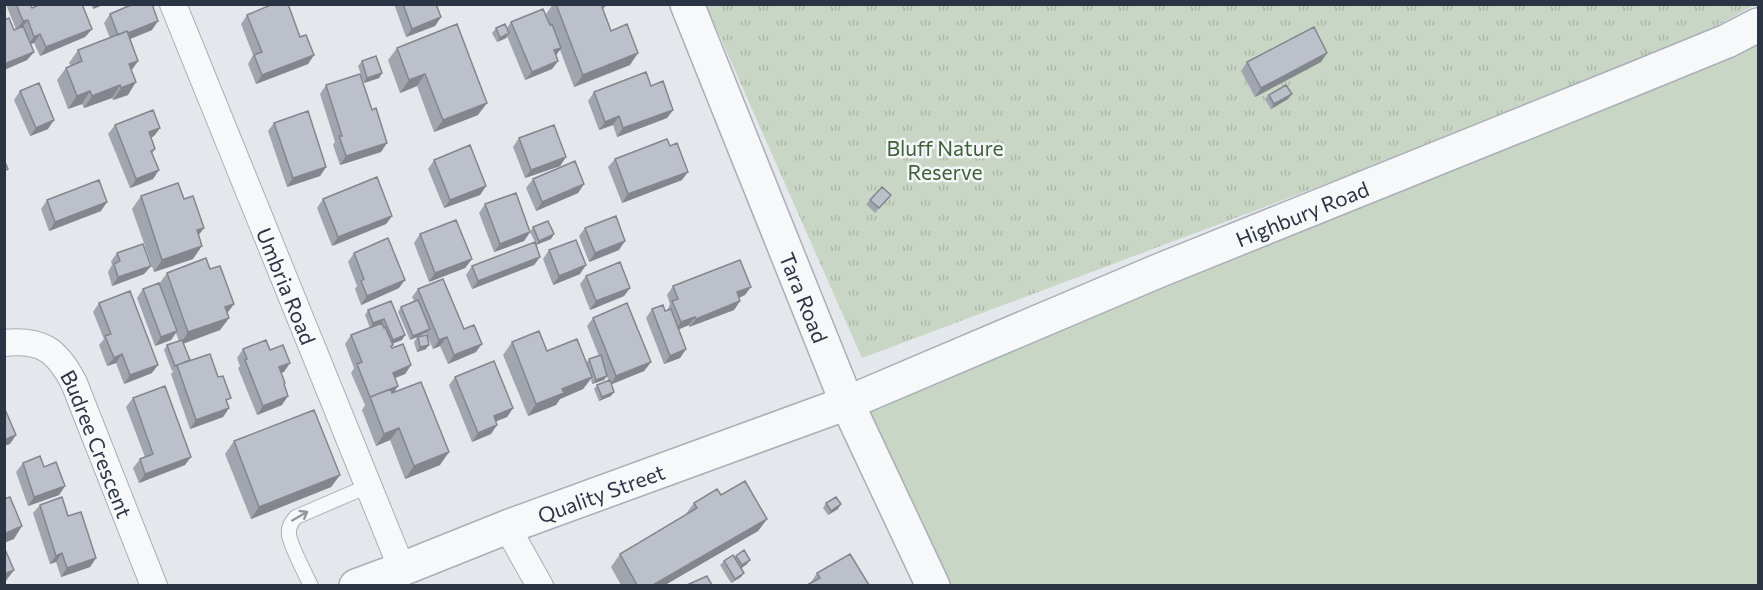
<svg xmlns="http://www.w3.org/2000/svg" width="1763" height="590" viewBox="0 0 1763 590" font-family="Commissioner,sans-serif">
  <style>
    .grass { fill: #c9d6c5 }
    .park { fill: url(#park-tufts) }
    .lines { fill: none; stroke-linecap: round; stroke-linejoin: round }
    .service-casing { stroke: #a9aeb7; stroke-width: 16 }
    .minor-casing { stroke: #a9aeb7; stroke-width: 28 }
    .tertiary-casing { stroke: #a9aeb7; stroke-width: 36 }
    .service { stroke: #f7f8fa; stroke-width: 14 }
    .minor { stroke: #f7f8fa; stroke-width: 26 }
    .tertiary { stroke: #f7f8fa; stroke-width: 33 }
    .wall { fill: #a1a5ae }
    .shaded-wall { fill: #83868d }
    .building { fill: #bbc0ca; stroke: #83868d; stroke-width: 1.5 }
    .oneway { stroke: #9196a0 }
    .labels { text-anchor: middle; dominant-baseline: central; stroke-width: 5; stroke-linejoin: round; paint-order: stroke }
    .park-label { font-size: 21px; fill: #3f6138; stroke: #f4f6f9 }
    .street-label { font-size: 21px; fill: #2b3445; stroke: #f4f6f9 }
  </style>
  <defs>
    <pattern id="park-tufts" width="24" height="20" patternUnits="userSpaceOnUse" patternTransform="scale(1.5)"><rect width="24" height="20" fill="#c9d6c5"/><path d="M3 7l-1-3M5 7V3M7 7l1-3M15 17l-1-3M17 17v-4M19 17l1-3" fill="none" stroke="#adb8ab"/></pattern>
  </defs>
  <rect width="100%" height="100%" fill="#e4e7ec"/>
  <path class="grass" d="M1758 20V585H936L847 403Z"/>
  <path class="park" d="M706 5H1755L1646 64 862 358Z"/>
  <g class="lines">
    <g class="service-casing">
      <path id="service" d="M311 586C305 573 291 547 289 535 288 527 291 522 296 517L368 486"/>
    </g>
    <g class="minor-casing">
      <g id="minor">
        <path id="s1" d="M173 4 402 569"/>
        <path id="s2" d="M4 343C42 339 57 350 74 383L154 586"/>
        <path d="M507 527 540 586"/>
      </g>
    </g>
    <g class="tertiary-casing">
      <g id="tertiary">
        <path id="s3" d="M687 4 847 403 933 586"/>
        <path id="s4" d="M356 586 402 569 507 527 847 403 1158 271 1629 81 1727 41 1758 25"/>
      </g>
    </g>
    <use href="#service" class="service"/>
    <use href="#minor" class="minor"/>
    <use href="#tertiary" class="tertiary"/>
  </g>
  <path class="wall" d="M9 4H30L32 8 92 29 85 37 40 56 34 43 30 44 34 52 27 60 4 70V20L14 30 16 29 7 7Z
    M91 4H105L93 9Z
    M394 4H436L441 17 435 26 406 37Z
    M553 4H606V5L603 10 611 31 630 65 574 87 560 50 556 55 558 61 552 69 525 80 507 36 506 38 497 42 492 33 496 28H507L511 22 550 25 546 14Z
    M110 14 152 30 130 39 138 61 132 70 128 95 113 100 112 98 84 108 82 104 68 109 57 80 66 68 71 66 69 63 78 50 110 38 104 23Z
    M247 15 300 37 314 55 308 64 256 84 248 64 253 55 241 24Z
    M397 48 478 115 434 132 417 86 400 93 388 60Z
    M1327 53 1321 62 1255 97 1241 71 1247 62Z
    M362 61 382 73 379 78 364 83 358 66Z
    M326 85 381 152 340 165 333 145 335 142 320 94Z
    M651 86 673 110 667 118 617 137 613 125 599 130 588 101 594 92Z
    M20 91 48 129 30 136 14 100Z
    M1269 95 1288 99 1271 109 1265 99Z
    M274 123 326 167 320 176 287 187 268 131Z
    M115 125 160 128 154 136 151 138 155 149 152 154 153 179 130 188 108 134Z
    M519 138 566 157 560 166 525 178 513 147Z
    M615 159 682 180 622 203 608 167Z
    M434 160 486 186 480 195 444 208 428 169Z
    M533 179 584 184 578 193 536 211 526 188Z
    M891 195 875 213 866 204 870 200Z
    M141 196 198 236 193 259 154 272 132 209Z
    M323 199 392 216 386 224 332 246 317 208Z
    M47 200 101 211 49 231 41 209Z
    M485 204 530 232 524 241 494 252 479 213Z
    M533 227 554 234 551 239 536 245 540 257 534 265 472 289 466 275 472 266 535 242 530 232Z
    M585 228 619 250 589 262 579 236Z
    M420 234 472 259 465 268 429 282 414 243Z
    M549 250 580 274 553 285 543 259Z
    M117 253 151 266 144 274 112 286 108 272 112 265 111 261Z
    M354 253 399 288 361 305 355 289 357 286 348 262Z
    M210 269 234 304 227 313 229 318 220 330 183 343 189 361 228 403 229 408 223 417 190 429 171 374 174 370 172 371 164 350 167 345 179 341 176 333 171 340 155 346 137 298 143 289 159 284 167 273Z
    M586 276 630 288 624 296 590 310 580 284Z
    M673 286 745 295 739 298 740 301 734 310 689 327V325L679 329 686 349 680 358 664 364 646 318 652 309 665 311H667L670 304 667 295Z
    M418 289 464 329 476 352 448 364 440 346 433 349 426 333 418 337 426 349 417 352 414 342 417 337 410 340 398 312 401 307 414 301 412 297Z
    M391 301 402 340 392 344 391 347 411 365 405 374 395 378 398 386 394 393 440 465 405 479 390 440 376 446 362 410 365 405 351 373 354 368 345 344 351 335 381 323 370 328 365 315 368 310Z
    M99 303 152 373 124 384 116 363 107 366 99 345 104 339 93 312Z
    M593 318 651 362 644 371 611 384V396L599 401 594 389 597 385 608 380 607 376 604 380 592 384 591 379 583 389 560 399 556 405 528 416 503 355 512 342 547 351 586 363 589 359 599 356 587 326Z
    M243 349 270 350 284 372 281 373 285 383 284 385 282 405 257 415 238 368 240 366 237 358Z
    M455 377 513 408 507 417 496 421 491 434 472 442 449 385Z
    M133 398 185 465 139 483 133 468 140 459 145 457 126 407Z
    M234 441 340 475 331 487 251 519 225 454Z
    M23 463 44 467 65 486 59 495 28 506 16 472Z
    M721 495 767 519 758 531 665 585H621L611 567 620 554 685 515 694 503Z
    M826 503 838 509 828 515 823 508Z
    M40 505 68 516 96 558 90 567 61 577 56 562 50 564 33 513Z
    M736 556 747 564 741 568V577L731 583 720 565 724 561 735 557Z
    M817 573 869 585 810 584Z"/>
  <path class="shaded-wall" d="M96 4H105L93 9Z
    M441 17 435 26 406 37 412 29Z
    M28 20 22 28 16 30 23 21Z
    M158 21 152 30 113 46 119 37Z
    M92 29 85 37 40 56 46 47Z
    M509 33 506 38 497 42 500 38Z
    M40 34 34 43 28 45 34 37Z
    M561 48 555 57 554 50Z
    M34 52 27 60 4 70V64Z
    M638 53 630 65 574 87 583 75Z
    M1327 53 1321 62 1255 97 1261 88Z
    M314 55 308 64 256 84 262 75Z
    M138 61 129 73V64Z
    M558 61 552 69 525 80 532 72Z
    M382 73 379 78 364 83 367 78Z
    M425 74 417 86 400 93 409 80Z
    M136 82 128 95 113 100 121 88Z
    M120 85 112 98 84 108 92 96Z
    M90 91 82 104 68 109 77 96Z
    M1292 94 1288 99 1271 109 1274 104Z
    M487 103 478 115 434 132 443 120Z
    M673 110 667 118 617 137 623 128Z
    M619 116 613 125 599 130 605 122Z
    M54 120 48 129 30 136 36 128Z
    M160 128 154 136 143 141 149 132Z
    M387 143 381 152 340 165 346 156Z
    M566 157 560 166 525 178 531 170Z
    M326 167 320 176 287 187 293 178Z
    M159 170 153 179 130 188 136 179Z
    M688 172 682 180 622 203 628 194Z
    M584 184 578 193 536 211 542 202Z
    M486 186 480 195 444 208 450 200Z
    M107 202 101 211 49 231 55 222Z
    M392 216 386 224 332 246 338 237Z
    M204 228 195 240 197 230Z
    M530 232 524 241 494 252 500 244Z
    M554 234 551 239 536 245 539 241Z
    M625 241 619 250 589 262 595 253Z
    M202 246 193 259 154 272 162 260Z
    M540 257 534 265 472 289 478 281Z
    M472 259 465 268 429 282 435 273Z
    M586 265 580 274 553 285 559 276Z
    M151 266 144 274 112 286 118 277Z
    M405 280 399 288 361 305 367 296Z
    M751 287 745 295 731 301 737 292Z
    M630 288 624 296 590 310 596 301Z
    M740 301 734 310 689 327 696 319Z
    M234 304 225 316V307Z
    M695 317 689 325 675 331 681 322Z
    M229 318 220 330 180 345 188 332Z
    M384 319 381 323 370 328 373 323Z
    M430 329 426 333 410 340 413 336Z
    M177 331 171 340 155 346 161 337Z
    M405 335 402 340 389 345 393 340Z
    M447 337 440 346 433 349 439 340Z
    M482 344 476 352 448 364 454 355Z
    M429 345 426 349 417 352 420 347Z
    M686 349 680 358 664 364 670 356Z
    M122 354 116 363 107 366 114 358Z
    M651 362 644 371 610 385 616 376Z
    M290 363 284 372 273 376 279 367Z
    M158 365 152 373 124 384 130 375Z
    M411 365 405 374 387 381 393 373Z
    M607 376 604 380 592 384 596 380Z
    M592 377 583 389 560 399 556 405 528 416 536 404 562 389Z
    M398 386 392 394 370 397 364 406 370 397Z
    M614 392 611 396 599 401 602 397Z
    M288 396 282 405 257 415 263 406Z
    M229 408 223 417 190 429 196 420Z
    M513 408 507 417 487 425 494 416Z
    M497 425 491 434 472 442 478 433Z
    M399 428 390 440 376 446 384 434Z
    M16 435 10 444 4 446V440Z
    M449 452 440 465 405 479 414 466Z
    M191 457 185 465 139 483 145 474Z
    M340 475 331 487 251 519 259 507Z
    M65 486 59 495 28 506 34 497Z
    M841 504 838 509 828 515 831 511Z
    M767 519 758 531 665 585H653Z
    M22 526 14 539 4 543V534Z
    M62 553 56 562 50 564 56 556Z
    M96 558 90 567 61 577 67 568Z
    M750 560 747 564 739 570 742 565Z
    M14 570 5 582H4V574Z
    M744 573 741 577 731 583 735 579Z"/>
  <path class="building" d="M16 4H30L32 8 41 4H82L92 29 46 47 40 34 34 37 28 20 23 21Z
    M133 4H152L158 21 128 33 127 31 118 35 110 14Z
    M273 4H288L300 37 306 35 314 55 262 75 254 55 262 52 247 15Z
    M403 4H436L441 17 412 29Z
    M556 4H606V5L602 7 611 31 627 24 638 53 583 75Z
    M543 9 550 25 552 24 561 48 554 50 558 61 532 72 511 22Z
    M9 18 14 30 23 26 34 52 4 64V20Z
    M457 24 487 103 443 120 425 74 409 80 397 48Z
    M505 24 509 33 500 38 496 28Z
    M1314 27 1327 53 1261 88 1247 62Z
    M127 31 138 61 129 64 136 82 121 88 120 85 92 96 90 91 77 96 66 68 82 61 78 50Z
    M376 56 382 73 367 78 362 61Z
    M646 72 651 86 663 81 673 110 623 128 619 116 605 122 594 92Z
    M360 74 372 110 376 108 387 143 346 156 339 136H342L326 85Z
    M39 83 54 120 36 128 20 91Z
    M1286 85 1292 94 1274 104 1269 95Z
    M153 110 160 128 149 132 155 149 151 151 159 170 136 179 115 125Z
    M308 111 326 167 293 178 274 123Z
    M554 125 566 157 531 170 519 138Z
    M667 139 670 146 677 143 688 172 628 194 615 159Z
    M470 145 486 186 450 200 434 160Z
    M4 160 8 169 4 171Z
    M575 161 584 184 542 202 533 179Z
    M377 177 392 216 338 237 323 199Z
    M99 180 107 202 55 222 47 200Z
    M178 183 184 199 193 196 204 228 197 230 202 246 162 260 141 196Z
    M882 187 891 195 879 208 870 200Z
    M516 193 530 232 500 244 485 204Z
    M616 216 625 241 595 253 585 228Z
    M456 220 472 259 435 273 420 234Z
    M548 221 554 234 539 241 533 227Z
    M388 238 405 280 367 296 361 281 364 279 354 253Z
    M576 240 586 265 559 276 549 250Z
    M535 242 540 257 478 281 472 266Z
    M143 244 151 266 118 277 114 264 120 261 117 253Z
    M206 258 210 269 220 266 234 304 225 307 229 318 188 332 167 273Z
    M740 260 751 287 737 292 740 301 696 319 695 317 681 322 672 301 678 299 673 286Z
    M620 262 630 288 596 301 586 276Z
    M443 279 464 329 474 325 482 344 454 355 447 337 439 340 418 289Z
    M159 283 177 331 161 337 143 289Z
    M130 291 158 365 130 375 122 354 114 358 105 336 111 334 99 303Z
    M418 300 430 329 413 336 401 307Z
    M391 301 405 335 393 340 384 319 373 323 368 310Z
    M627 303 651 362 616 376 593 318Z
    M663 305 665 311 671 309 686 349 670 356 652 309Z
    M382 323 384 328 385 327 393 345 391 346 392 348 403 344 411 365 393 373 398 386 370 397 357 364 362 362 351 335Z
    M539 331 547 351 577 339 592 377 562 389 564 393 536 404 512 342Z
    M427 335 429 345 420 347 418 337Z
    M182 340 190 360 175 366 167 345Z
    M266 340 270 350 283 345 290 363 279 367 285 383 284 384 288 396 263 406 245 360 247 359 243 349Z
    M210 354 218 377 223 376 231 398 226 400 229 408 196 420 177 365Z
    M601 355 607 376 596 380 589 359Z
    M494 361 513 408 494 416 497 425 478 433 455 377Z
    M610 380 614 392 602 397 597 385Z
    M421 382 449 452 414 466 399 428 384 434 370 397 391 389 392 393Z
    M165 386 191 457 145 474 140 459 153 454 133 398Z
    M4 407 16 435 4 440Z
    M314 410 340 475 259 507 234 441Z
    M40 456 44 467 56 462 65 486 34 497 23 463Z
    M745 481 767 519 653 585H637L620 554 697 508 694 503 717 489 721 495Z
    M10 497 22 526 4 534V499Z
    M62 497 68 516 81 512 96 558 67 568 62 553 56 556 40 505Z
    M836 497 841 504 831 511 826 503Z
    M4 547 14 570 4 574Z
    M744 550 750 560 742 565 736 556Z
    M850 554 869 585H807L820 578 817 573Z
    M733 555 744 573 735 579 724 561Z
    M707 576 712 585H687Z"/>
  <defs><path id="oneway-shaft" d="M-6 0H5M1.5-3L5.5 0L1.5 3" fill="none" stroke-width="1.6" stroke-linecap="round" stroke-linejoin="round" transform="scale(1.5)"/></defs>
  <use class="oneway" href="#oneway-shaft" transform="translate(300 516) rotate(-30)"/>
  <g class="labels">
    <g class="park-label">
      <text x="945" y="147">Bluff Nature<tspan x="945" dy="24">Reserve</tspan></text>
    </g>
    <g class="street-label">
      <text stroke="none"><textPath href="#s4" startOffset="1017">Highbury Road</textPath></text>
      <text stroke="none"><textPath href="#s1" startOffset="304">Umbria Road</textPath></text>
      <text stroke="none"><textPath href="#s3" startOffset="316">Tara Road</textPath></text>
      <text stroke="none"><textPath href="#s2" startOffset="153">Budree Crescent</textPath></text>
      <text stroke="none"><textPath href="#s4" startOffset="262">Quality Street</textPath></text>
    </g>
  </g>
  <rect width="1763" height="590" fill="none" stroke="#2b3445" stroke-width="12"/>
</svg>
